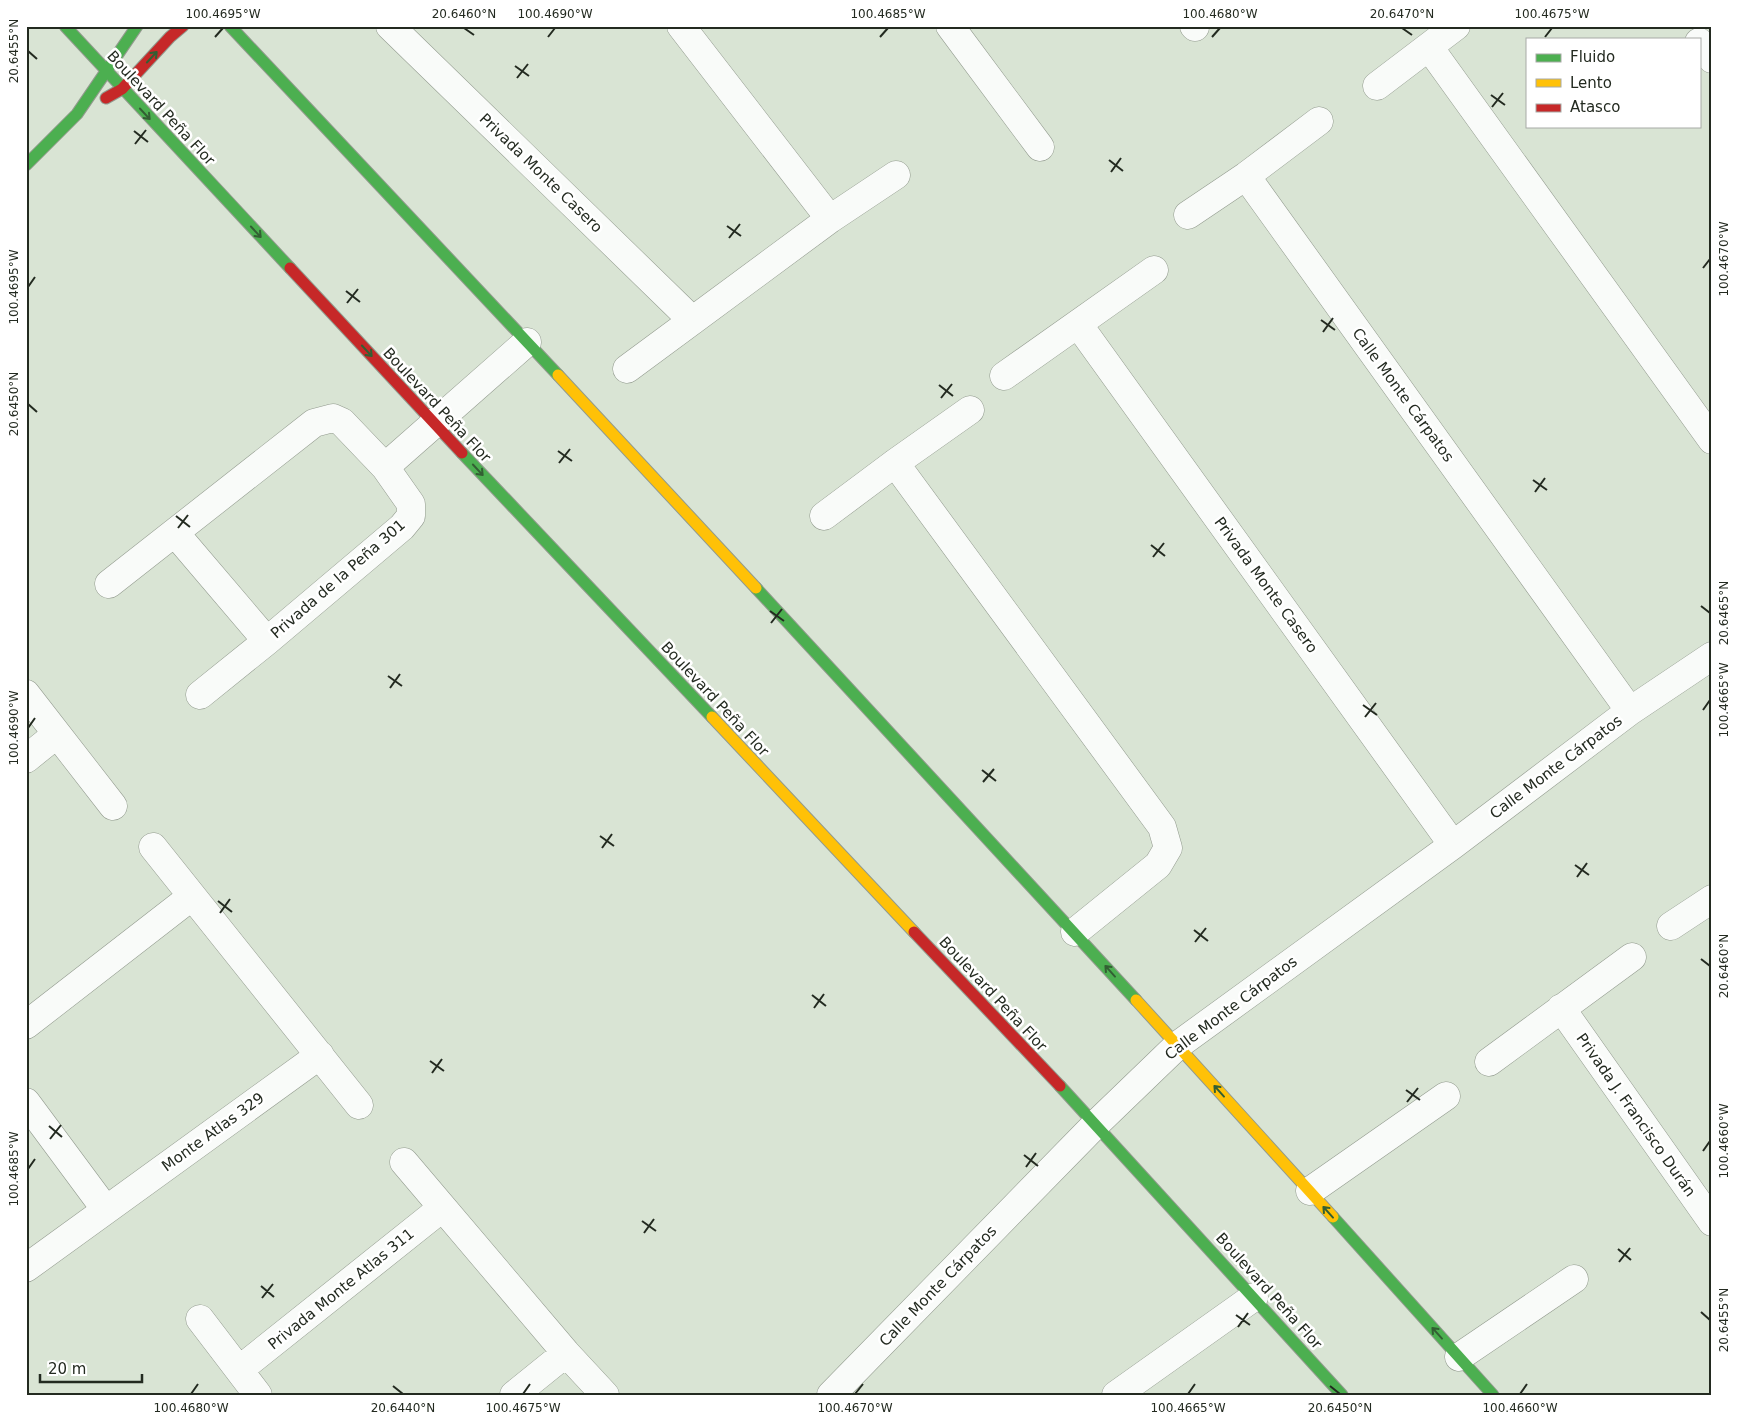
<svg xmlns="http://www.w3.org/2000/svg" width="1738" height="1421" viewBox="0 0 1738 1421" font-family="'DejaVu Sans',sans-serif">
  <style>
    .lines { fill: none; stroke-linecap: round; stroke-linejoin: round }
    .street-casing { stroke: #929a8e; stroke-width: 29 }
    .fast-casing { stroke: #929a8e; stroke-width: 13 }
    .slow-casing { stroke: #929a8e; stroke-width: 13 }
    .jam-casing { stroke: #929a8e; stroke-width: 13 }
    .street { stroke: #f9fbf9; stroke-width: 28 }
    .fast { stroke: #4caf50; stroke-width: 11 }
    .slow { stroke: #ffc107; stroke-width: 11 }
    .jam { stroke: #c62828; stroke-width: 11 }
    .oneway { stroke: #335f33 }
    .ticks { fill: none; stroke: #232a20; stroke-width: 2 }
    .labels { text-anchor: middle; dominant-baseline: central; stroke-width: 5; stroke-linejoin: round; paint-order: stroke }
    .street-label { font-size: 15px; fill: #232a20; stroke: #fff }
    .neatline { fill: none; stroke: #232a20; stroke-width: 2 }
    .ticks-label { font-size: 12px; text-anchor: middle; fill: #232a20 }
  </style>
  <rect width="100%" height="100%" fill="#d9e4d4"/>
  <g class="lines">
    <g class="street-casing">
      <path id="street" d="M390 26 692 320
        M681 26 830 219
        M950 26 1040 147
        M1194 26 1195 27
        M1699 42 1712 59
        M1429 47 1712 440
        M1377 86 1456 26
        M1246 176 1630 711
        M1188 215 1246 176 1319 121
        M1078 324 1453 845
        M627 369 830 219 896 175
        M1004 376 1154 270
        M895 463 1162 827 1168 848 1158 865 1075 932
        M385 467 527 342
        M824 516 895 463 970 410
        M175 533 267 641
        M109 584 314 423 333 418 342 422 385 467 411 504V516L402 527 267 641 200 695
        M26 694 113 806
        M26 759 57 734
        M153 847 359 1105
        M1671 926 1712 899
        M1561 1008 1712 1222
        M26 1025 191 897
        M1489 1062 1632 957
        M26 1102 106 1210
        M404 1162 566 1353 605 1395
        M1310 1191 1446 1096
        M26 1268 320 1055
        M200 1319 258 1395
        M1459 1357 1574 1279
        M239 1370 442 1208
        M514 1395 566 1353
        M831 1395 1096 1124 1178 1045 1453 845 1630 711 1712 656
        M1116 1395 1254 1297"/>
    </g>
    <g class="fast-casing">
      <path id="fast" d="M65 26 290 268
        M230 26 558 375
        M26 165 77 114 137 26
        M462 453 712 717
        M756 588 1136 1000
        M1060 1086 1342 1395
        M1333 1217 1493 1395"/>
    </g>
    <g class="slow-casing">
      <path id="slow" d="M558 375 756 588
        M712 717 914 932
        M1136 1000 1333 1217"/>
    </g>
    <g class="jam-casing">
      <path id="jam" d="M106 98 122 89 170 37 183 26
        M290 268 462 453
        M914 932 1060 1086"/>
    </g>
    <use href="#street" class="street"/>
    <use href="#fast" class="fast"/>
    <use href="#slow" class="slow"/>
    <use href="#jam" class="jam"/>
  </g>
  <defs><path id="oneway-shaft" d="M-6 0H5M1.5-3L5.5 0L1.5 3" fill="none" stroke-width="1.6" stroke-linecap="round" stroke-linejoin="round" transform="scale(1.25)"/></defs>
  <g class="oneway">
    <use href="#oneway-shaft" transform="translate(152 57) rotate(-47)"/>
    <use href="#oneway-shaft" transform="translate(145 114) rotate(47)"/>
    <use href="#oneway-shaft" transform="translate(256 232) rotate(47)"/>
    <use href="#oneway-shaft" transform="translate(367 351) rotate(47)"/>
    <use href="#oneway-shaft" transform="translate(478 470) rotate(47)"/>
    <use href="#oneway-shaft" transform="translate(1110 971) rotate(-132)"/>
    <use href="#oneway-shaft" transform="translate(1219 1091) rotate(-132)"/>
    <use href="#oneway-shaft" transform="translate(1328 1212) rotate(-132)"/>
    <use href="#oneway-shaft" transform="translate(1437 1333) rotate(-132)"/>
  </g>
  <path class="ticks" d="M464 28 474 35M1402 28 1412 35M215 37 223 28M548 37 555 28M880 37 888 28M1212 37 1220 28M1545 37 1552 28M28 51 37 59M515 66 529 76M517 78 528 64M1491 95 1505 105M1492 107 1503 93M134 131 148 142M135 144 146 130M1109 160 1123 171M1111 172 1121 158M727 226 741 236M729 238 740 224M1703 268 1710 259M28 287 35 277M346 291 360 302M347 303 358 289M1321 320 1335 330M1323 332 1333 318M939 385 953 396M941 398 952 384M28 404 37 412M558 451 572 461M559 463 570 449M1533 480 1547 490M1535 492 1545 478M176 516 190 527M178 528 188 515M1151 545 1165 556M1153 557 1164 543M1701 606 1710 613M770 611 784 621M771 623 782 609M388 676 402 686M390 688 400 674M1363 705 1377 715M1703 710 1710 700M1365 717 1376 703M28 728 35 718M982 770 996 781M983 782 994 769M600 836 614 846M602 848 612 834M1575 865 1589 875M1577 877 1587 863M218 901 232 912M220 913 230 899M1194 930 1208 941M1195 942 1206 928M1701 959 1710 966M812 995 826 1006M814 1008 824 994M430 1061 444 1071M432 1073 442 1059M1406 1090 1420 1100M1407 1102 1418 1088M49 1126 62 1137M50 1139 61 1125M1703 1151 1710 1141M1024 1155 1038 1166M1026 1167 1036 1153M28 1169 35 1159M642 1221 656 1231M644 1233 654 1219M1618 1249 1631 1260M1619 1262 1630 1248M261 1286 274 1297M262 1298 273 1284M1701 1312 1710 1320M1236 1315 1250 1325M1238 1327 1248 1313M393 1386 403 1394M1330 1386 1340 1394M191 1394 198 1384M523 1394 530 1384M855 1394 863 1384M1188 1394 1195 1384M1520 1394 1527 1384"/>
  <g class="labels">
    <g class="street-label">
      <text transform="translate(161 108) rotate(47)">Boulevard Peña Flor</text>
      <text transform="translate(541 173) rotate(44)">Privada Monte Casero</text>
      <text transform="translate(1403 395) rotate(54)">Calle Monte Cárpatos</text>
      <text transform="translate(437 405) rotate(47)">Boulevard Peña Flor</text>
      <text transform="translate(338 579) rotate(-41)">Privada de la Peña 301</text>
      <text transform="translate(1266 585) rotate(54)">Privada Monte Casero</text>
      <text transform="translate(715 699) rotate(47)">Boulevard Peña Flor</text>
      <text transform="translate(1556 767) rotate(-37)">Calle Monte Cárpatos</text>
      <text transform="translate(993 994) rotate(47)">Boulevard Peña Flor</text>
      <text transform="translate(1231 1008) rotate(-37)">Calle Monte Cárpatos</text>
      <text transform="translate(1636 1115) rotate(55)">Privada J. Francisco Durán</text>
      <text transform="translate(213 1132) rotate(-36)">Monte Atlas 329</text>
      <text transform="translate(938 1286) rotate(-46)">Calle Monte Cárpatos</text>
      <text transform="translate(341 1289) rotate(-39)">Privada Monte Atlas 311</text>
      <text transform="translate(1269 1291) rotate(48)">Boulevard Peña Flor</text>
    </g>
  </g>
  <rect width="1738" height="1421" fill="none" stroke="#ffffff" stroke-width="55"/>
  <rect x="1526" y="38" width="175" height="90" fill="#ffffff" stroke="#a7aaa6"/>
  <rect x="1536" y="54" width="25" height="8" fill="#4caf50" stroke="#a7aaa6"/>
  <text x="1570" y="62" font-size="15" fill="#232a20">Fluido</text>
  <rect x="1536" y="79" width="25" height="8" fill="#ffc107" stroke="#a7aaa6"/>
  <text x="1570" y="88" font-size="15" fill="#232a20">Lento</text>
  <rect x="1536" y="104" width="25" height="8" fill="#c62828" stroke="#a7aaa6"/>
  <text x="1570" y="112" font-size="15" fill="#232a20">Atasco</text>
  <path d="M40 1374v8h102v-8" fill="none" stroke="#232a20" stroke-width="2.5"/>
  <text x="48" y="1374" font-size="15" fill="#232a20" stroke="#ffffff" stroke-width="4" paint-order="stroke">20 m</text>
  <rect x="28" y="28" width="1682" height="1366" class="neatline"/>
  <g class="ticks-label">
    <text x="223" y="18">100.4695°W</text>
    <text x="464" y="18">20.6460°N</text>
    <text x="555" y="18">100.4690°W</text>
    <text x="888" y="18">100.4685°W</text>
    <text x="1220" y="18">100.4680°W</text>
    <text x="1402" y="18">20.6470°N</text>
    <text x="1552" y="18">100.4675°W</text>
    <text transform="translate(14 51) rotate(-90)" y="4">20.6455°N</text>
    <text transform="translate(1724 259) rotate(-90)" y="4">100.4670°W</text>
    <text transform="translate(14 287) rotate(-90)" y="4">100.4695°W</text>
    <text transform="translate(14 404) rotate(-90)" y="4">20.6450°N</text>
    <text transform="translate(1724 613) rotate(-90)" y="4">20.6465°N</text>
    <text transform="translate(1724 700) rotate(-90)" y="4">100.4665°W</text>
    <text transform="translate(14 728) rotate(-90)" y="4">100.4690°W</text>
    <text transform="translate(1724 966) rotate(-90)" y="4">20.6460°N</text>
    <text transform="translate(1724 1141) rotate(-90)" y="4">100.4660°W</text>
    <text transform="translate(14 1169) rotate(-90)" y="4">100.4685°W</text>
    <text transform="translate(1724 1320) rotate(-90)" y="4">20.6455°N</text>
    <text x="191" y="1412">100.4680°W</text>
    <text x="403" y="1412">20.6440°N</text>
    <text x="523" y="1412">100.4675°W</text>
    <text x="855" y="1412">100.4670°W</text>
    <text x="1188" y="1412">100.4665°W</text>
    <text x="1340" y="1412">20.6450°N</text>
    <text x="1520" y="1412">100.4660°W</text>
  </g>
</svg>
